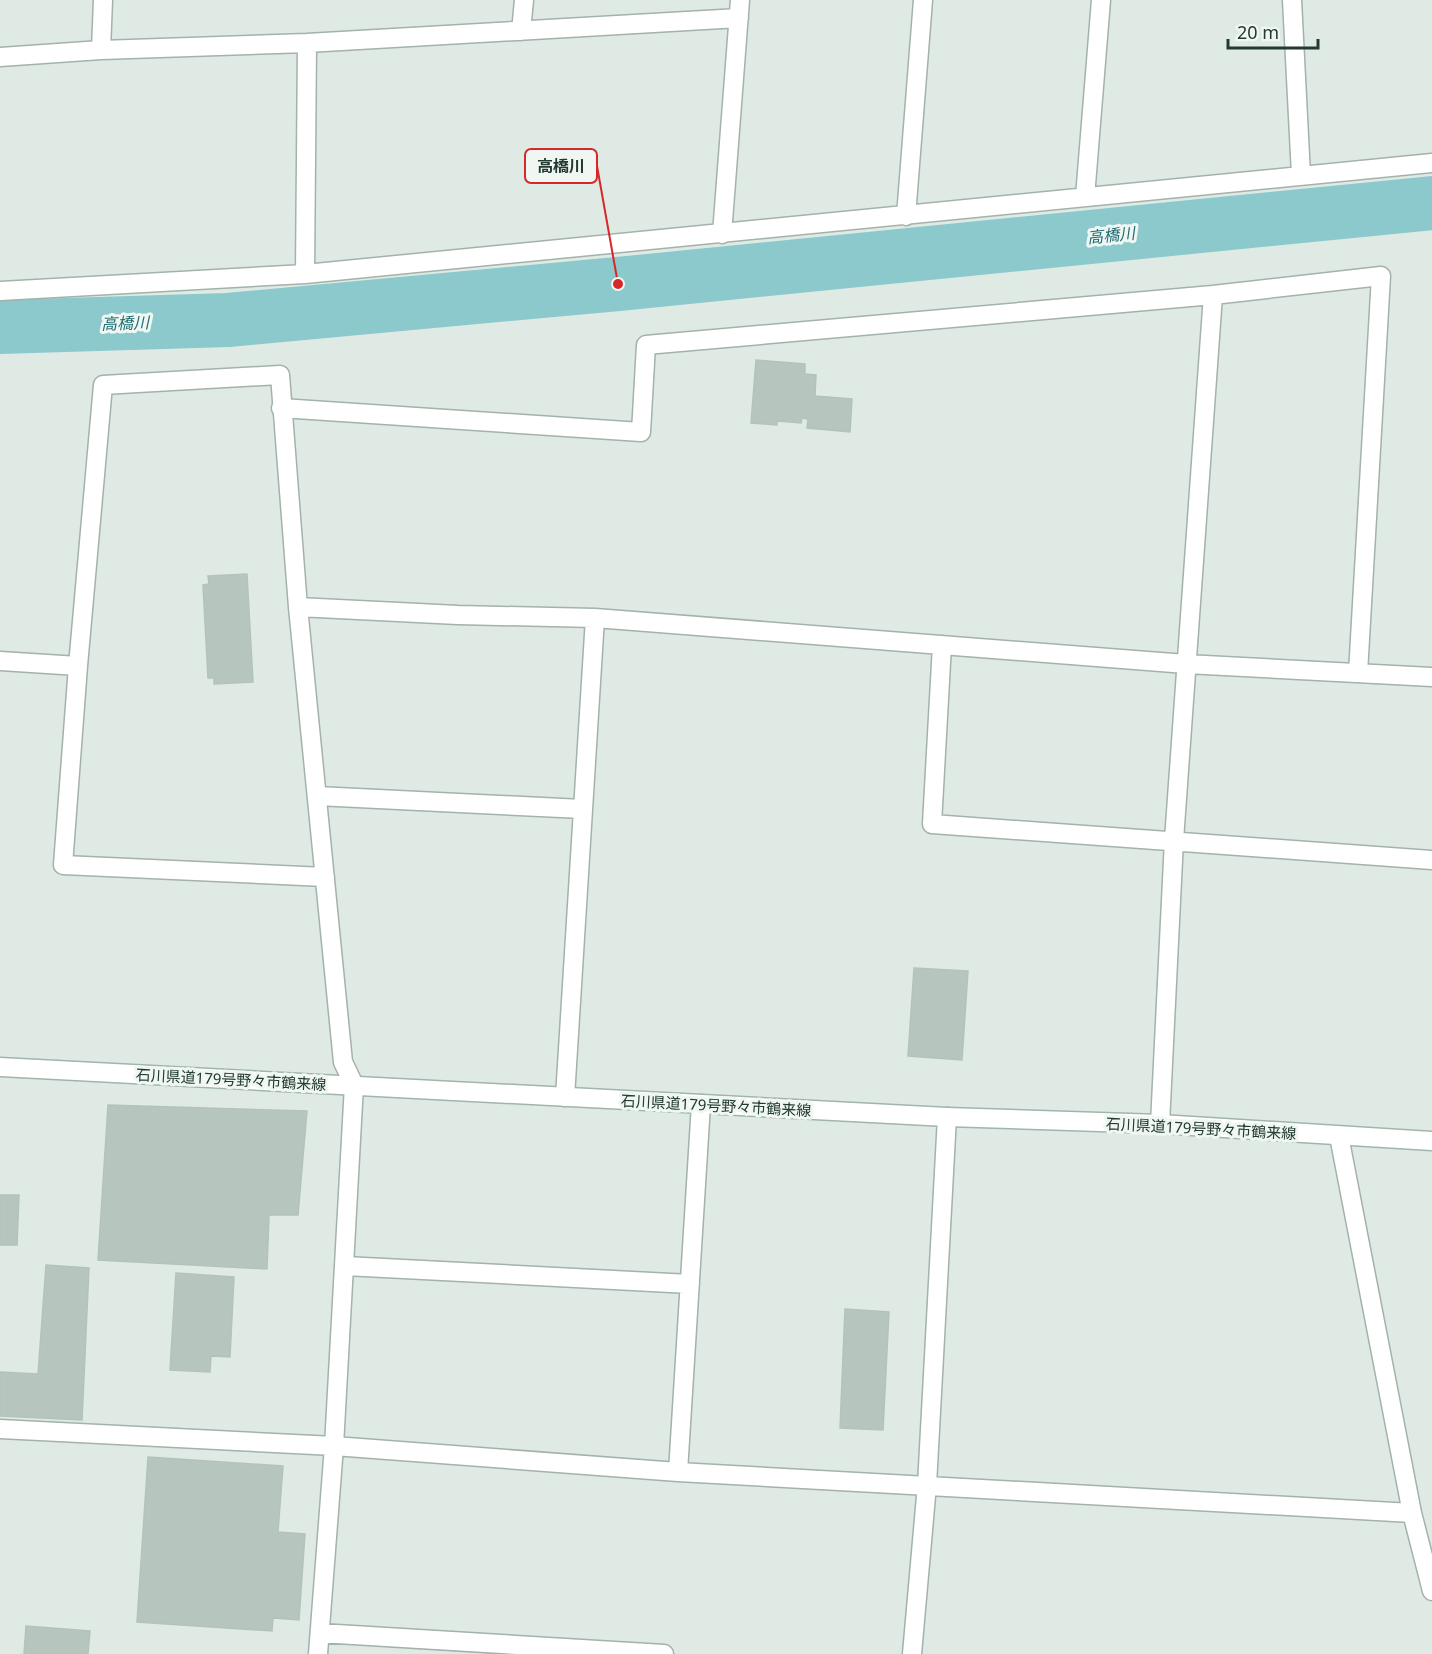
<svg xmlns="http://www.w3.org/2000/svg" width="1432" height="1654" viewBox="0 0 1432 1654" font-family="'Noto Sans','Noto Sans JP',sans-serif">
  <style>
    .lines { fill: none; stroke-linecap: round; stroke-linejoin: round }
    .river { stroke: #8bc9cd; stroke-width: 54 }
    .building { fill: #b6c5be; stroke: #b3c3bb; stroke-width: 1.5 }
    .minor-casing { stroke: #a3b2ab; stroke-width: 21 }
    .secondary-casing { stroke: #a0b5ac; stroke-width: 21 }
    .minor { stroke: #fff; stroke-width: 18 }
    .secondary { stroke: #fff; stroke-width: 18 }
    .labels { text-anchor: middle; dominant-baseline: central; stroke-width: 6; stroke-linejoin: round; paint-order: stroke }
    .street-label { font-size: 15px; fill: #223a31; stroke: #f0f7f3 }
    .water-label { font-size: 16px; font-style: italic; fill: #1f6c72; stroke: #f0f7f3 }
    .leader { fill: none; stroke: #d62828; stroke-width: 2 }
    .callout-dot { fill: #d62828; stroke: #f0f7f3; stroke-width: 2 }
    .callout { fill: #f0f7f3; stroke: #d62828; stroke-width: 2 }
    .callout-label { font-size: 16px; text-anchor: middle; font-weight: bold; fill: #223a31 }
  </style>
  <rect width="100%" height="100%" fill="#e0eae5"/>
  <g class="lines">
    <path class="river" d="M0 327 228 320 618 284 1432 203"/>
  </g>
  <path class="building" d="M756 360 805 364V374L816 375 815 396 852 399 850 432 807 428 808 419 802 418 801 423 777 421V425L751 423Z
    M247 574 253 682 214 684V678H208L203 585 209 584 208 576Z
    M914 968 968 971 962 1060 908 1056Z
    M108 1105 307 1111 298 1215H269L267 1269 98 1260Z
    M0 1195H19L17 1245H0Z
    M46 1265 89 1268 82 1420 0 1416V1372L38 1374Z
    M176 1273 234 1277 230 1357 211 1356 210 1372 170 1370Z
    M845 1309 889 1312 883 1430 840 1428Z
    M148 1457 283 1466 278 1532 305 1534 299 1620 273 1618 272 1631 137 1622Z
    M26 1626 90 1631 88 1654H24Z"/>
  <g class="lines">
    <g class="minor-casing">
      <path id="minor" d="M103 0 101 50 307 43 305 274
        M1292 0 1301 175
        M521 31 524 0
        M307 43 739 18
        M0 57 101 50
        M1085 197 1101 0
        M906 216 923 0
        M722 234 740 0
        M0 291 305 274 1432 163
        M1213 295 1381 276 1358 673
        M281 408 641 432 646 345 1213 295 1174 840 1160 1124
        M298 607 458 615 595 618 1186 664 1432 677
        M942 645 932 824 1432 860
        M0 661 78 666
        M317 796 582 809
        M565 1097 595 618
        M1339 1136 1412 1513 1432 1591
        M345 1266 690 1284
        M0 1429 334 1446 678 1472 1412 1513
        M678 1472 701 1104
        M320 1633 664 1654
        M318 1654 334 1446 354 1085 343 1062 298 607 280 375 103 385 78 666 63 865 325 877
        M912 1654 927 1485 947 1117"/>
    </g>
    <g class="secondary-casing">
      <path id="secondary" d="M0 1067 947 1117 1160 1124 1432 1141"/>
    </g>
    <use href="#minor" class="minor"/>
    <use href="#secondary" class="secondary"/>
  </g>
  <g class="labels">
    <g class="street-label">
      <text transform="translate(231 1079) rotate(3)">石川県道179号野々市鶴来線</text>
      <text transform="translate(716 1105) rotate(3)">石川県道179号野々市鶴来線</text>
      <text transform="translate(1201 1128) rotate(3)">石川県道179号野々市鶴来線</text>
    </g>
    <g class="water-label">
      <text transform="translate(1111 235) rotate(-6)">高橋川</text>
      <text transform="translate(125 323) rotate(-2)">高橋川</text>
    </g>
  </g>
  <path class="leader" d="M618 284L597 166"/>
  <circle class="callout-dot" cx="618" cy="284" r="6"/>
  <rect class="callout" x="525" y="149" width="72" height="34" rx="6"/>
  <g class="callout-label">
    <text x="561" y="172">高橋川</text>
  </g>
  <path d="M1228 39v9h90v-9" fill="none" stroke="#223a31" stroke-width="3"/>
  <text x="1237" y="39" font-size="18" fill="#223a31" stroke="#f0f7f3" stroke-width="4.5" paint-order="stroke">20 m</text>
</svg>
